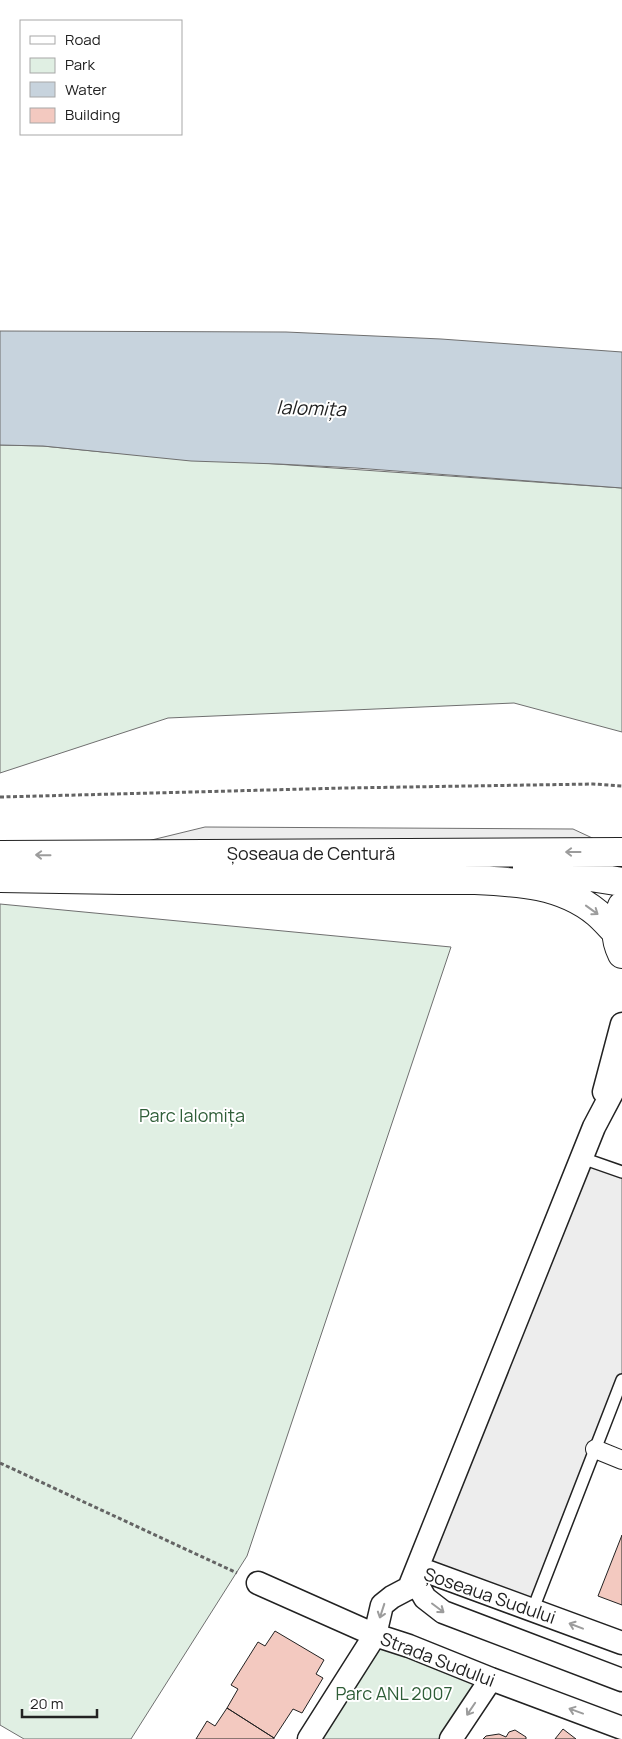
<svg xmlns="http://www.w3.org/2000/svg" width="622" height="1739" viewBox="0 0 622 1739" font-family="Manrope,sans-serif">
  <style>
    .green { fill: #e0efe3; stroke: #6f6f6f }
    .parking { fill: #ededed; stroke: #6f6f6f }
    .water { fill: #c7d3dd; stroke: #6f6f6f }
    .building { fill: #f3c9c0; stroke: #222 }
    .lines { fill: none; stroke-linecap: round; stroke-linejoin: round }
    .service-casing { stroke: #222; stroke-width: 14 }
    .pedestrian-casing { stroke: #222; stroke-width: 20 }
    .minor-casing { stroke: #222; stroke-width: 25 }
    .trunk-casing { stroke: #222; stroke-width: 30 }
    .path { stroke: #646464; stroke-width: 3; stroke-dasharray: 4 2.5; stroke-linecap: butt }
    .service { stroke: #fff; stroke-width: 11 }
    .pedestrian { stroke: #fff; stroke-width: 18 }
    .minor { stroke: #fff; stroke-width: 22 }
    .trunk { stroke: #fff; stroke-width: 28 }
    .oneway { stroke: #9c9c9c }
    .labels { text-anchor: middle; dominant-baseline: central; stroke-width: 4; stroke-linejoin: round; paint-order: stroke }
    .street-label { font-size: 18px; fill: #222; stroke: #fff }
    .park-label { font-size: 18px; fill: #2f5e38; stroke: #fff }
    .water-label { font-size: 19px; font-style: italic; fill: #222; stroke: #fff }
  </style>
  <rect width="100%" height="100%" fill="#fff"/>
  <path class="green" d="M0 445 43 446 103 452 622 488V732L514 703 168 718 0 773Z
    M0 904 451 947 247 1556 131 1739H24L0 1725Z
    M375 1635 491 1679 452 1739H309Z"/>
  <path class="parking" d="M205 827 573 829 603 843 131 845Z
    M582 1158 622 1172V1380L533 1609 418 1568Z"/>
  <path class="water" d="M0 331 286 332 441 339 622 352V488L356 468 278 464 191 461 43 446 0 445Z"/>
  <path class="building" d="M622 1535V1605L598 1596Z
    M275 1631 324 1660 316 1674 323 1678 302 1713 293 1709 274 1738 227 1708 238 1689 231 1685 258 1642 265 1646Z
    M227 1708 274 1738V1739H196L207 1721 215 1726Z
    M563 1729 576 1739H555Z
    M515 1730 526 1737V1739H483L486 1736 499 1734 506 1737 509 1732Z"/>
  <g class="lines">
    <g class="service-casing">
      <path id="service" d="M582 1158 622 1172
        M533 1609 622 1380"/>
    </g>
    <g class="pedestrian-casing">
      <path id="pedestrian" d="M595 1449 622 1460"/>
    </g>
    <g class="minor-casing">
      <path id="minor" d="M604 1092 622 1024
        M418 1568 417 1584 425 1598 443 1612 622 1680
        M418 1568 622 1643
        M258 1583 375 1635 409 1646 491 1679 622 1728
        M309 1739 375 1635 382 1605 392 1597 409 1588 594 1127 622 1074
        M451 1739 491 1679"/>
    </g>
    <g class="trunk-casing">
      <path id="trunk" d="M0 855 622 852
        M527 867 622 882
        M0 878 121 880H475C518 882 562 884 597 913 604 919 610 926 616 932
        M622 906C615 922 614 938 622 954"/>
    </g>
    <path class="path" d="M0 797 345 788 593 784 622 786
      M0 1463 237 1573"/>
    <use href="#service" class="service"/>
    <use href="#pedestrian" class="pedestrian"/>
    <use href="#minor" class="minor"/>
    <use href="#trunk" class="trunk"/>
  </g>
  <defs><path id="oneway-shaft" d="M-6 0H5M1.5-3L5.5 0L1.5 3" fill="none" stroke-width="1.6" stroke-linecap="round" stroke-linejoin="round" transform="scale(1.25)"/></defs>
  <g class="oneway">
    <use href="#oneway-shaft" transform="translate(573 852) rotate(180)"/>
    <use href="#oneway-shaft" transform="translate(43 855) rotate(-179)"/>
    <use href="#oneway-shaft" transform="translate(592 910) rotate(36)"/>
    <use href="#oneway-shaft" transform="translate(438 1608) rotate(37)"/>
    <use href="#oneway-shaft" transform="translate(382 1611) rotate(108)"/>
    <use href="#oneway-shaft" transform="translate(576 1626) rotate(-159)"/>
    <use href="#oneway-shaft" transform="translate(471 1709) rotate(124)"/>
    <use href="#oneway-shaft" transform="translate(576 1711) rotate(-160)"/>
  </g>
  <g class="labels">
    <g class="street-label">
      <text x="311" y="853">Șoseaua de Centură</text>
      <text transform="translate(490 1595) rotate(19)">Șoseaua Sudului</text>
      <text transform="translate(438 1659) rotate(21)">Strada Sudului</text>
    </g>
    <g class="park-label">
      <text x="192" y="1115">Parc Ialomița</text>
      <text x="394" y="1693">Parc ANL 2007</text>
    </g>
    <g class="water-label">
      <text transform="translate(311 408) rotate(2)">Ialomița</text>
    </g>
  </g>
  <rect x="20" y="20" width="162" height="115" fill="#ffffff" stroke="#a7a7a7"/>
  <rect x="30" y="36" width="25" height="8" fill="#ffffff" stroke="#a7a7a7"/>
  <text x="65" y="45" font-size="15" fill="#222222">Road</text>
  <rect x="30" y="58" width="25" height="15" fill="#e0efe3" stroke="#a7a7a7"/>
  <text x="65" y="70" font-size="15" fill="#222222">Park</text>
  <rect x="30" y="82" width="25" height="15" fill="#c7d3dd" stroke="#a7a7a7"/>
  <text x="65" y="95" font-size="15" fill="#222222">Water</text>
  <rect x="30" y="108" width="25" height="15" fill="#f3c9c0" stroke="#a7a7a7"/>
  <text x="65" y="120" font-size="15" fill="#222222">Building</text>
  <path d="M22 1709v8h75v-8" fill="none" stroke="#222222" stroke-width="2.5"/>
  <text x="30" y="1709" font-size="15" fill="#222222" stroke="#ffffff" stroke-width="4" paint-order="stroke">20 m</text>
</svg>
